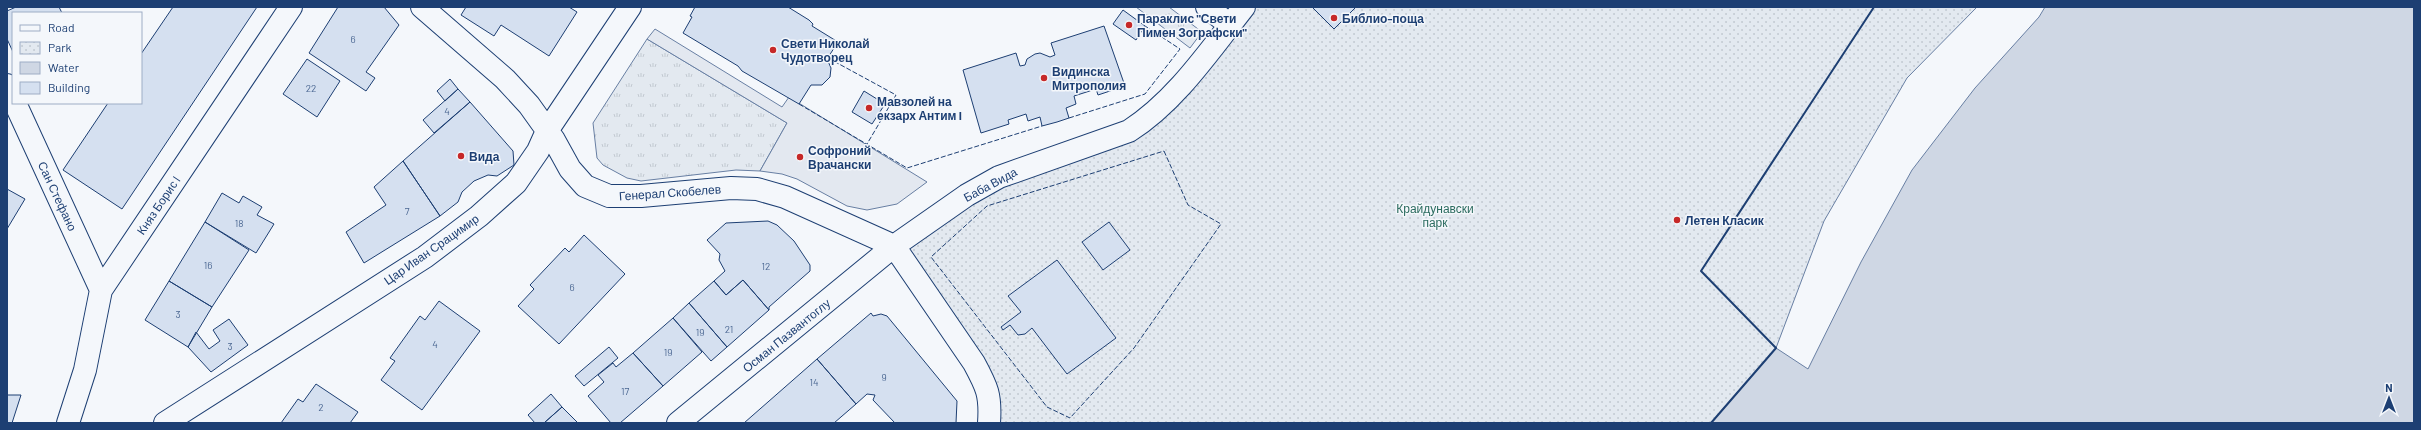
<svg xmlns="http://www.w3.org/2000/svg" width="2421" height="430" viewBox="0 0 2421 430" font-family="Barlow,sans-serif">
  <style>
    .grass { fill: url(#grass-tufts); stroke: #687fa3 }
    .park { fill: url(#park-dots); stroke: #687fa3 }
    .parking { fill: #e3e8f0; stroke: #687fa3 }
    .water { fill: #cfd7e4; stroke: #687fa3 }
    .building { fill: #d5e0f0; stroke: #1d3f73 }
    .lines { fill: none; stroke-linecap: round; stroke-linejoin: round }
    .minor-casing { stroke: #1d3f73; stroke-width: 24 }
    .minor { stroke: #f4f7fb; stroke-width: 22 }
    .fence { stroke: #1d3f73; stroke-width: 1; stroke-dasharray: 5 2; stroke-linecap: butt }
    .wall { stroke: #1d3f73; stroke-width: 2 }
    .poi-dot { fill: #c62828; stroke: #f4f7fb; stroke-width: 1.5 }
    .labels { text-anchor: middle; dominant-baseline: central; stroke-width: 3; stroke-linejoin: round; paint-order: stroke }
    .number-label { font-size: 10px; fill: #4b6792 }
    .poi-label { font-size: 12px; font-weight: bold; fill: #1d3f73; stroke: #f4f7fb; text-anchor: start }
    .street-label { font-size: 12px; fill: #1d3f73; stroke: #f4f7fb }
    .park-label { font-size: 12px; fill: #2c6c60; stroke: #f4f7fb }
  </style>
  <defs>
    <pattern id="grass-tufts" width="24" height="20" patternUnits="userSpaceOnUse"><rect width="24" height="20" fill="#e3e9f0"/><path d="M3 7l-1-3M5 7V3M7 7l1-3M15 17l-1-3M17 17v-4M19 17l1-3" fill="none" stroke="#c2c9d1"/></pattern>
    <pattern id="park-dots" width="8" height="8" patternUnits="userSpaceOnUse"><rect width="8" height="8" fill="#e3e9f0"/><path d="M2 2h.1M6 6h.1" fill="none" stroke="#c2c9d1" stroke-width="1.8" stroke-linecap="round"/></pattern>
  </defs>
  <rect width="100%" height="100%" fill="#f4f7fb"/>
  <path class="grass" d="M1136 7H1169L1202 32 1190 48Z
    M647 39 787 123 760 171 736 170 641 181 627 178 603 165 597 158 593 123Z"/>
  <path class="park" d="M1244 7H1977L1907 78 1824 221 1776 348 1711 423H989L991 401 894 246 967 195 1129 131Z"/>
  <path class="parking" d="M655 29 782 107 789 97 927 182 897 204 867 210 847 206 797 179 782 174 760 171 787 123 647 39Z"/>
  <path class="water" d="M2045 7H2414V423H1711L1776 348 1808 369 1861 262 1912 170 1975 88 2039 17Z"/>
  <path class="building" d="M16 7H59L62 13H13V52L7 39V11Z
    M173 7H257L122 209 63 170 108 103H141V54Z
    M338 7H384L399 25 366 72 375 78 366 91 309 53Z
    M466 7H569L577 12 549 56 501 25 494 36 461 15Z
    M695 7H788L809 20 813 24 812 26 838 42 827 59 831 68 830 77 822 85H811L799 104 742 71 738 66 683 33 692 17 690 16Z
    M1312 7H1356L1334 29Z
    M1123 10 1145 26 1136 40 1113 24Z
    M1104 26 1125 86 1098 95 1096 89 1074 96 1076 104 1066 108 1069 118 1057 122 1042 126 1040 117 1028 121 1026 114 1008 120 1009 124 981 133 963 70 1016 53 1020 66 1025 65 1027 59 1035 54 1040 53 1050 57 1055 55 1051 43Z
    M307 59 340 81 317 117 283 94Z
    M450 79 458 89 445 101 437 91Z
    M458 89 470 102 434 133 423 120Z
    M864 91 885 104 872 124 852 112Z
    M470 102 513 151 514 165 497 176 488 175 474 181 462 192 458 202 440 216 403 161Z
    M403 161 440 216 364 263 346 232 386 205 374 187Z
    M7 189 25 199 7 229Z
    M222 193 239 203 243 196 262 207 257 215 274 224 256 253 205 222Z
    M768 221 777 225 794 241 810 265V271L769 307V310L743 280 726 295 714 281 725 271 719 260 720 254 707 240 726 223Z
    M205 222 249 250 212 307 169 281Z
    M1109 222 1130 250 1103 270 1082 242Z
    M584 235 625 274 559 344 518 306 534 289 530 285 565 248 569 252Z
    M1057 260 1116 338 1067 374 1032 328 1025 334 1018 335 1010 325 1003 330 1001 327 1021 312 1008 296Z
    M743 280 769 310 727 347 689 303 714 281 726 295Z
    M169 281 212 307 188 347 145 320Z
    M439 301 480 331 422 410 381 380 395 361 390 358 420 316 425 320Z
    M689 303 727 347 711 361 673 318Z
    M871 313 873 316 881 314 887 316 957 401 956 423H895L873 400 875 395 867 394 856 404 817 359Z
    M673 318 702 352 663 386 633 353Z
    M229 319 248 345 211 372 188 347 196 332 209 349 220 341 213 330Z
    M609 347 618 358 584 386 575 376Z
    M633 353 663 386 620 423H611L588 396 604 382 598 375 613 363 616 367Z
    M817 359 856 404 834 423H744Z
    M316 384 358 412 350 423H281L298 399 303 402Z
    M551 394 562 407 544 423H535L528 415Z
    M7 395H21L12 423H7Z
    M562 407 578 423H544Z"/>
  <g class="lines">
    <g class="minor-casing">
      <path id="minor" d="M422 7 505 79 529 105 554 140 570 169 585 186 609 196H641L731 188 757 189 785 197 894 246 678 423
        M1207 7 1230 25
        M7 85 13 98
        M15 103 101 290
        M68 423 85 370 101 290 291 7
        M165 423 425 257 479 216 516 183 538 151 547 131 630 7
        M989 423C991 395 987 387 974 363L894 246 967 195 999 177 1129 131C1176 101 1210 50 1244 7"/>
    </g>
    <use href="#minor" class="minor"/>
    <path class="fence" d="M828 58 896 95 867 144
      M799 104 907 168 1042 126
      M1069 118 1145 94 1180 49 1145 26
      M1164 151 1188 205 1221 224 1134 348 1070 418 1047 407 931 257 987 206Z"/>
    <path class="wall" d="M1711 423 1776 348 1701 271 1874 7"/>
  </g>
  <g class="poi-dot">
    <circle cx="1334" cy="18" r="4"/>
    <circle cx="1129" cy="25" r="4"/>
    <circle cx="773" cy="50" r="4"/>
    <circle cx="1044" cy="78" r="4"/>
    <circle cx="869" cy="108" r="4"/>
    <circle cx="461" cy="156" r="4"/>
    <circle cx="800" cy="157" r="4"/>
    <circle cx="1677" cy="220" r="4"/>
  </g>
  <g class="labels">
    <g class="number-label">
      <text x="353" y="39">6</text>
      <text x="311" y="88">22</text>
      <text x="447" y="111">4</text>
      <text x="407" y="211">7</text>
      <text x="239" y="223">18</text>
      <text x="208" y="265">16</text>
      <text x="766" y="266">12</text>
      <text x="572" y="287">6</text>
      <text x="178" y="314">3</text>
      <text x="729" y="329">21</text>
      <text x="700" y="332">19</text>
      <text x="435" y="344">4</text>
      <text x="230" y="346">3</text>
      <text x="668" y="352">19</text>
      <text x="884" y="377">9</text>
      <text x="814" y="382">14</text>
      <text x="625" y="391">17</text>
      <text x="321" y="407">2</text>
    </g>
    <g class="poi-label">
      <text x="1137" y="18">Параклис "Свети<tspan x="1137" dy="14">Пимен Зографски"</tspan></text>
      <text x="1342" y="18">Библио-поща</text>
      <text x="781" y="43">Свети Николай<tspan x="781" dy="14">Чудотворец</tspan></text>
      <text x="1052" y="71">Видинска<tspan x="1052" dy="14">Митрополия</tspan></text>
      <text x="877" y="101">Мавзолей на<tspan x="877" dy="14">екзарх Антим I</tspan></text>
      <text x="808" y="150">Софроний<tspan x="808" dy="14">Врачански</tspan></text>
      <text x="469" y="156">Вида</text>
      <text x="1685" y="220">Летен Класик</text>
    </g>
    <g class="street-label">
      <text transform="translate(990 184) rotate(-28)">Баба Вида</text>
      <text transform="translate(670 192) rotate(-4)">Генерал Скобелев</text>
      <text transform="translate(58 196) rotate(65)">Сан Стефано</text>
      <text transform="translate(158 205) rotate(-56)">Княз Борис I</text>
      <text transform="translate(431 249) rotate(-35)">Цар Иван Срацимир</text>
      <text transform="translate(786 335) rotate(-39)">Осман Пазвантоглу</text>
    </g>
    <g class="park-label">
      <text x="1435" y="208">Крайдунавски<tspan x="1435" dy="14">парк</tspan></text>
    </g>
  </g>
  <rect width="2421" height="430" fill="none" stroke="#1d3f73" stroke-width="16"/>
  <rect x="12" y="12" width="130" height="92" fill="#f4f7fb" stroke="#9eadc5"/>
  <rect x="20" y="25" width="20" height="6" fill="#f4f7fb" stroke="#9eadc5"/>
  <text x="48" y="32" font-size="12" fill="#1d3f73">Road</text>
  <rect x="20" y="42" width="20" height="12" fill="url(#park-dots)" stroke="#9eadc5"/>
  <text x="48" y="52" font-size="12" fill="#1d3f73">Park</text>
  <rect x="20" y="62" width="20" height="12" fill="#cfd7e4" stroke="#9eadc5"/>
  <text x="48" y="72" font-size="12" fill="#1d3f73">Water</text>
  <rect x="20" y="82" width="20" height="12" fill="#d5e0f0" stroke="#9eadc5"/>
  <text x="48" y="92" font-size="12" fill="#1d3f73">Building</text>
  <g transform="translate(2389 398)" stroke="#f4f7fb" stroke-width="3" paint-order="stroke">
  <path d="M0-3L7 15L0 10L-7 15Z" fill="#1d3f73"/>
  <text y="-6" font-size="11" font-weight="bold" text-anchor="middle" fill="#1d3f73">N</text>
  </g>
</svg>
